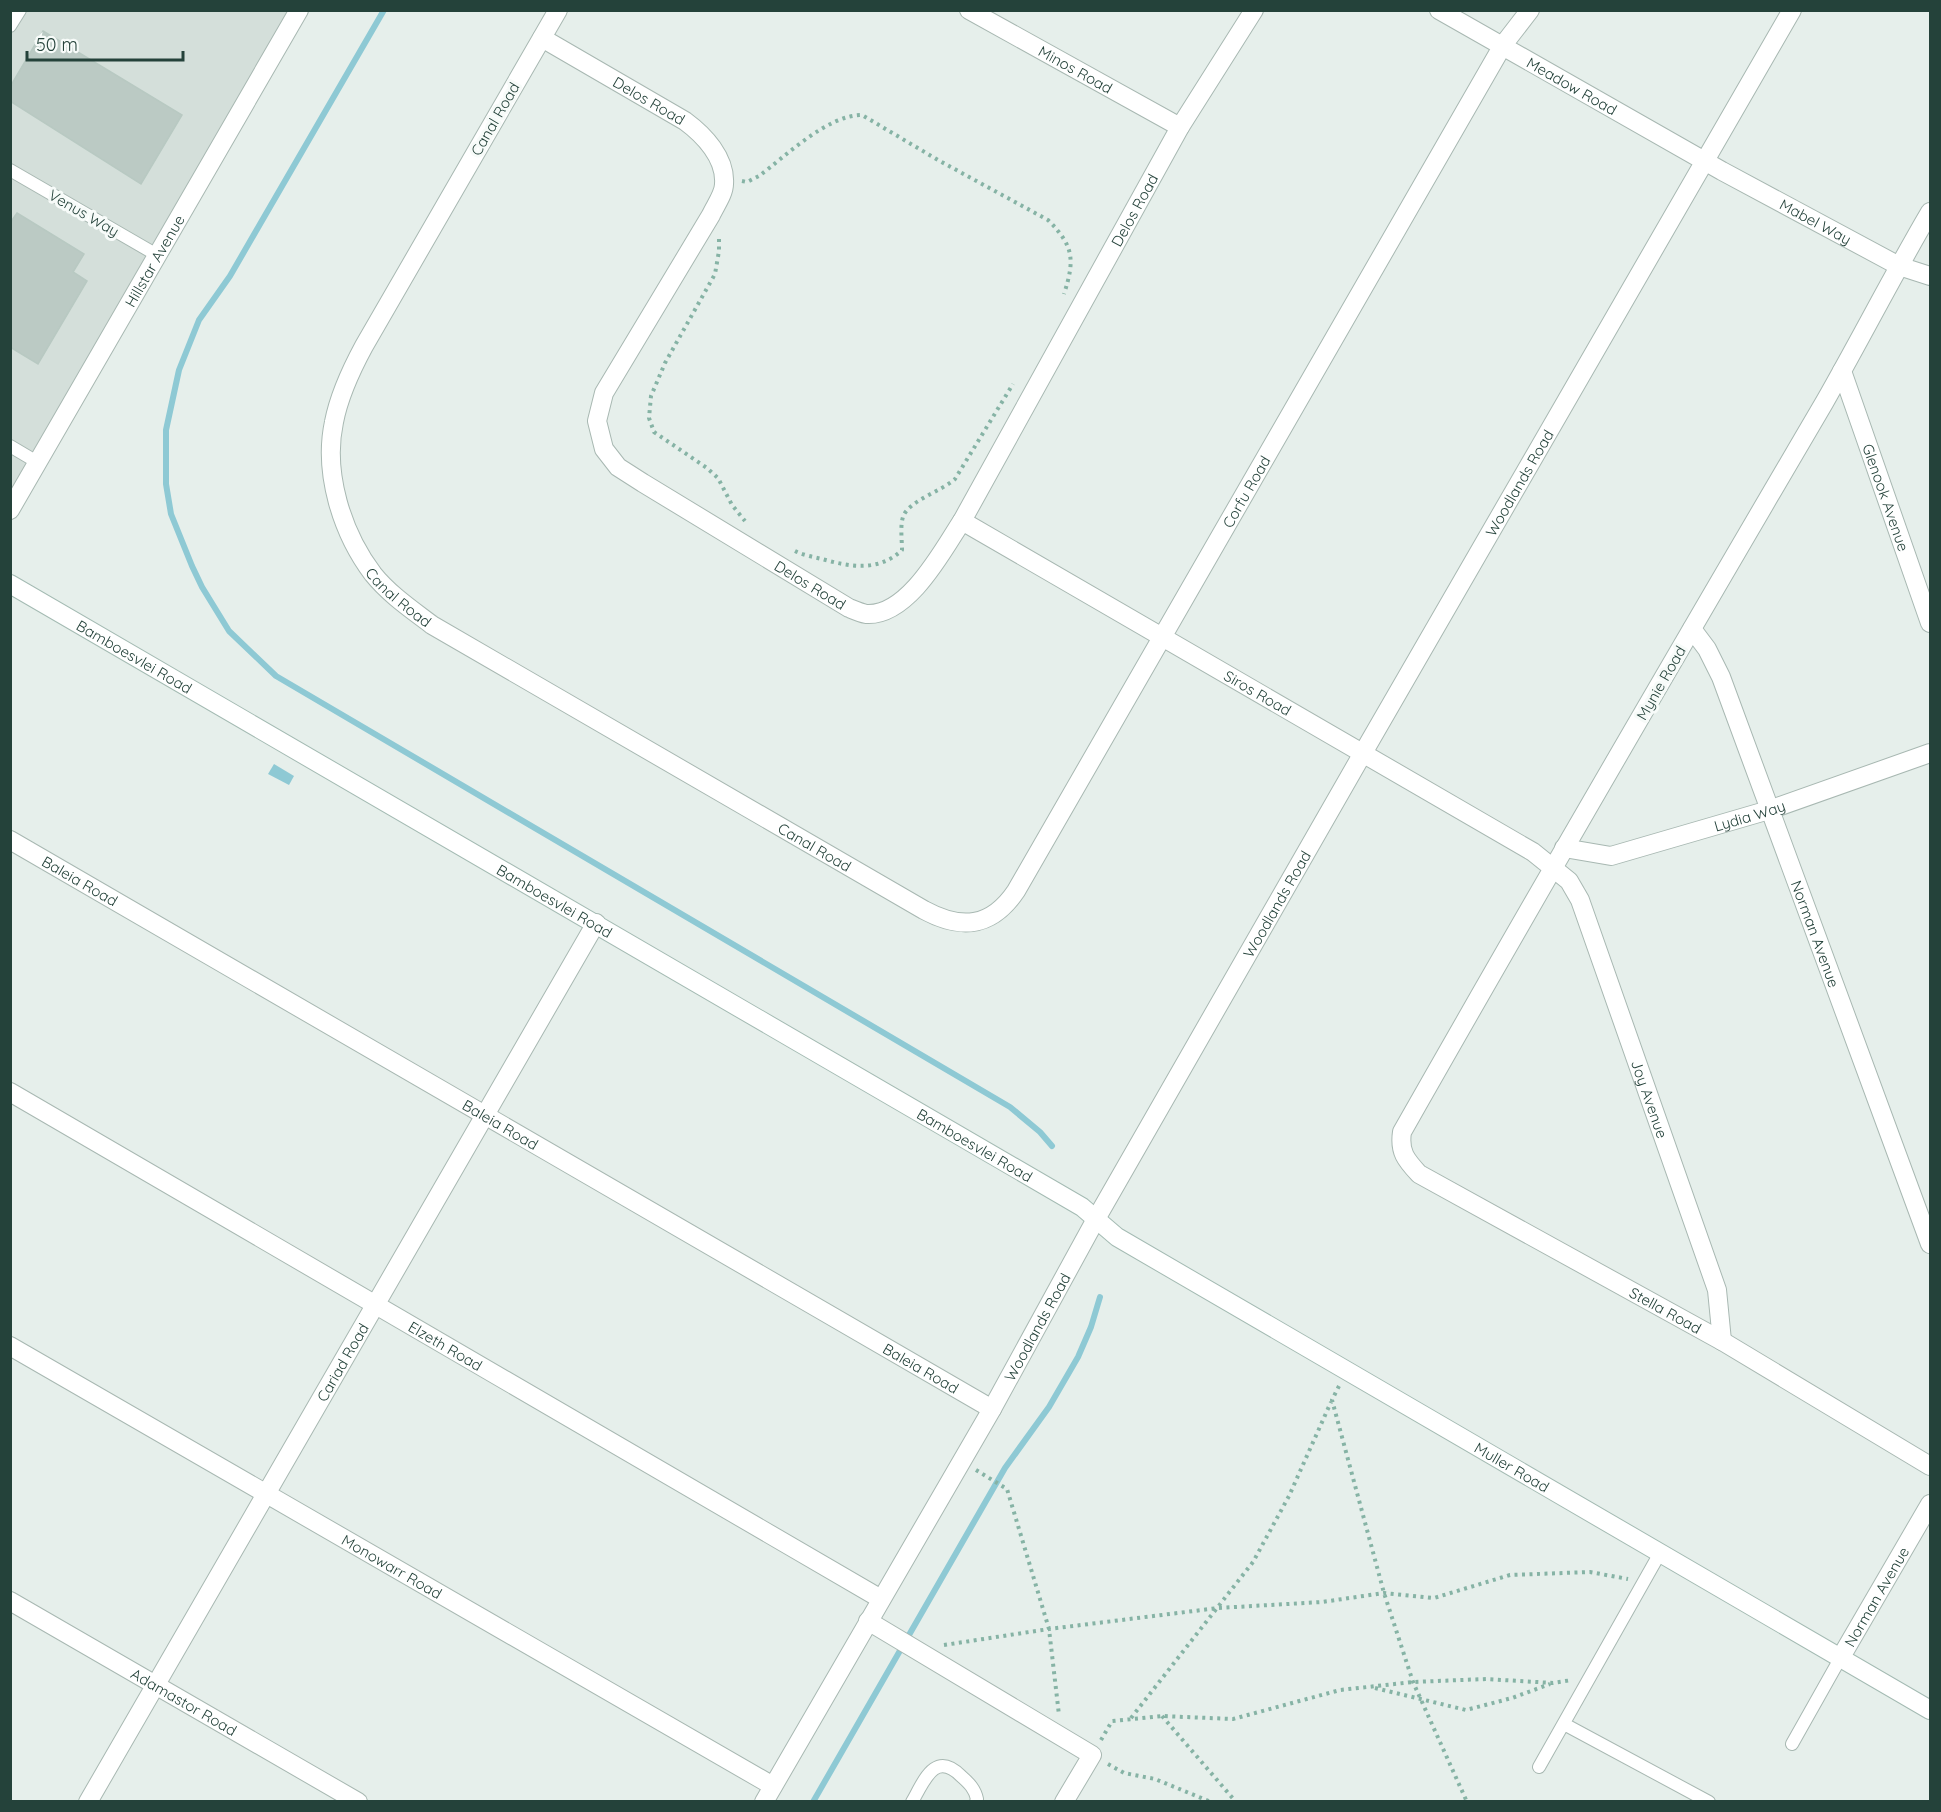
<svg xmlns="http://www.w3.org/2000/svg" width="1941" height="1812" viewBox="0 0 1941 1812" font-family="Quicksand,sans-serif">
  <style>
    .built { fill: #d4dfda }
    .water { fill: #8ec9d4 }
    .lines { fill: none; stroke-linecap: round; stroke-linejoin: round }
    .stream { stroke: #8ec9d4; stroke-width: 6 }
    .building { fill: #bbcac4; stroke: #b8c9c2; stroke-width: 1.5 }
    .lane-casing { stroke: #a8b8b2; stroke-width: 14 }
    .street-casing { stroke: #a8b8b2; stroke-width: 20 }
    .secondary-casing { stroke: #a4bbb3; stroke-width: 20 }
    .path { stroke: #86b3a5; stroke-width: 4; stroke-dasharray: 3 4.5; stroke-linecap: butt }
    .lane { stroke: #fff; stroke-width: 12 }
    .street { stroke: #fff; stroke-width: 18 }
    .secondary { stroke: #fff; stroke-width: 18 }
    .labels { text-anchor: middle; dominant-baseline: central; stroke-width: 6; stroke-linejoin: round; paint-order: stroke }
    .street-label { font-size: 15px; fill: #24423a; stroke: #f7fbf9 }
  </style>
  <rect width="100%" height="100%" fill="#e6efeb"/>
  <path class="built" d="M11 11H302L11 505Z"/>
  <path class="water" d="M274 764 294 776 289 785 268 774Z"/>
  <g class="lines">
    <path class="stream" d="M384 10 230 276 199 320 179 370 166 430V484L171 514 192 566 202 587 229 631 276 676 1010 1107 1040 1132 1052 1146
      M813 1802 1005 1468 1049 1407 1078 1357 1091 1327 1100 1297"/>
  </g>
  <path class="building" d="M43 31 182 115 141 184 10 101V87Z
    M17 213 84 254 73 272 87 281 38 364 10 347V223Z"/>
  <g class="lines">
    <g class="lane-casing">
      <path id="lane" d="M10 26 20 10
        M10 170 157 255
        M10 446 37 462
        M1564 1724 1709 1802
        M1792 1744 1841 1657
        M1539 1767 1660 1553
        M912 1802C924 1781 935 1750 961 1776 969 1783 975 1789 977 1799L976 1802"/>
    </g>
    <g class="street-casing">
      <g id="street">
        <path id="s1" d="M558 10 364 346C351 370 339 396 334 422 323 473 342 533 373 574 389 594 411 609 432 625L924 910C961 930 991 928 1016 891L1503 45 1530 10"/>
        <path id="s2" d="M969 10 1180 127"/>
        <path id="s3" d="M1439 10 1722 171 1899 266 1930 276"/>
        <path id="s4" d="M542 38 685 121C704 135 726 158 724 184 724 194 715 206 711 215L604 393 597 421 604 449 618 467 643 483 849 608C854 610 861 613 866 614 908 617 943 550 962 521L1180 127 1254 10"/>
        <path id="s5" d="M1930 212C1893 275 1860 340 1824 403 1682 645 1541 887 1402 1132 1399 1152 1406 1160 1419 1174L1722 1341 1930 1466"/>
        <path id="s6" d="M1842 371 1930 623"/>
        <path id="s7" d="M10 510 299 10"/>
        <path id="s8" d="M962 521 1533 852 1569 881 1580 900 1717 1290 1722 1341"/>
        <path id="s9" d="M1692 629 1707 649 1721 677 1930 1244"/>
        <path id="s10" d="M10 840 992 1409"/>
        <path id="s11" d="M1564 848 1611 856 1769 810 1930 753"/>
        <path id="s12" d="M10 1092 881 1599"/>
        <path id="s13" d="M10 1346 773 1786"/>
        <path id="s14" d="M10 1601 358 1802"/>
        <path d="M868 1621 1092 1755 1064 1802"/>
        <path id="s15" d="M1841 1657 1930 1504"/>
        <path id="s16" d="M88 1802 596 923"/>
        <path id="s17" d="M764 1802 992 1409 1096 1219 1363 753 1792 10"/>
      </g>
    </g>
    <g class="secondary-casing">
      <g id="secondary">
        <path id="s18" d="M10 584 1082 1207 1117 1237 1930 1710"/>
      </g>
    </g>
    <path class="path" d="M742 181 747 182 759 176C786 156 827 115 862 115L938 160 1048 220C1074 246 1075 260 1064 294
      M719 239V251L715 274 665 363 651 396 649 418 654 432 707 468 718 478 732 505 745 521
      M795 551C803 555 813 557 822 559 850 567 879 572 902 550 902 540 900 526 903 517 908 501 942 491 955 479L1013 384
      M1339 1386 1332 1400 1384 1593 1413 1682 1467 1802
      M976 1470 1007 1489 1049 1629 1059 1715
      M944 1645 1049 1629 1218 1608 1322 1602 1384 1593 1434 1598 1510 1575 1590 1572 1628 1579
      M1375 1688 1466 1710 1512 1698 1550 1684
      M1162 1716 1236 1802
      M1131 1718 1253 1562 1289 1496 1331 1402
      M1101 1740 1112 1721 1162 1716 1233 1719 1340 1690 1413 1682 1486 1679 1553 1683 1572 1680
      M1108 1764 1124 1773 1155 1779 1211 1802"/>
    <use href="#lane" class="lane"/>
    <use href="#street" class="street"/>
    <use href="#secondary" class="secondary"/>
  </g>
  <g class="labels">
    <g class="street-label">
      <text stroke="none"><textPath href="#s2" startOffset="122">Minos Road</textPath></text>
      <text stroke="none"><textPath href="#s3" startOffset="153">Meadow Road</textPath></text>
      <text stroke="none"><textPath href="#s4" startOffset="124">Delos Road</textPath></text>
      <text transform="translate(495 119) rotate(-60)">Canal Road</text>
      <text stroke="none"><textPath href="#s4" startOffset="1348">Delos Road</textPath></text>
      <text transform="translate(84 213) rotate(30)">Venus Way</text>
      <text stroke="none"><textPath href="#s3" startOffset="432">Mabel Way</textPath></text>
      <text stroke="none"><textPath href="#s7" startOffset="288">Hillstar Avenue</textPath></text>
      <text stroke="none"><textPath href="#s17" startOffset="1520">Woodlands Road</textPath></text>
      <text stroke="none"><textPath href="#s1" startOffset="1845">Corfu Road</textPath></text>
      <text stroke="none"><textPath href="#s6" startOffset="134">Glenook Avenue</textPath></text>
      <text stroke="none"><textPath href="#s4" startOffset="790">Delos Road</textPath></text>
      <text stroke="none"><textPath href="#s1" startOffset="666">Canal Road</textPath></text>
      <text stroke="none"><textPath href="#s18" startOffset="144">Bamboesvlei Road</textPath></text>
      <text transform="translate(1661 683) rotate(-60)">Mynie Road</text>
      <text stroke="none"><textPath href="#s8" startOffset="342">Siros Road</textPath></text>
      <text stroke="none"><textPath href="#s11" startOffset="192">Lydia Way</textPath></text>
      <text stroke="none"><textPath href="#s1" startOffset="1152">Canal Road</textPath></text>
      <text stroke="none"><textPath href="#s10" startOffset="81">Baleia Road</textPath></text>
      <text stroke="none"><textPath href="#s18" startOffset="630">Bamboesvlei Road</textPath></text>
      <text stroke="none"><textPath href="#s17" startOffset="1034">Woodlands Road</textPath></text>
      <text stroke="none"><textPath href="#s9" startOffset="330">Norman Avenue</textPath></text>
      <text stroke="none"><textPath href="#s8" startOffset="939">Joy Avenue</textPath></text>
      <text stroke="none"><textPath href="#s10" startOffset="567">Baleia Road</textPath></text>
      <text stroke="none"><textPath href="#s18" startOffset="1116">Bamboesvlei Road</textPath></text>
      <text stroke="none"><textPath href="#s5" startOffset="1390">Stella Road</textPath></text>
      <text stroke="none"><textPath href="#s17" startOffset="548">Woodlands Road</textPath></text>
      <text stroke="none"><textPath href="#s12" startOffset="504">Elzeth Road</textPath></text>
      <text stroke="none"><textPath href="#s16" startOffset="508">Cariad Road</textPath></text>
      <text stroke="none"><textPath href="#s10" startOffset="1053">Baleia Road</textPath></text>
      <text stroke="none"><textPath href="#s18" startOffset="1743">Muller Road</textPath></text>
      <text stroke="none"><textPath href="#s13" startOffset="441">Monowarr Road</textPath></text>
      <text stroke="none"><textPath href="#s15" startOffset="70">Norman Avenue</textPath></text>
      <text stroke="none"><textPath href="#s14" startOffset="201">Adamastor Road</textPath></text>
    </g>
  </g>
  <rect width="1941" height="1812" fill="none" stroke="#24423a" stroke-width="24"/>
  <path d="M27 51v9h156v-9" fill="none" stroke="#24423a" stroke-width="3"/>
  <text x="36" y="51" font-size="18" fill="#24423a" stroke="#f7fbf9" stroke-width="4.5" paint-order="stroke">50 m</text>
</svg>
